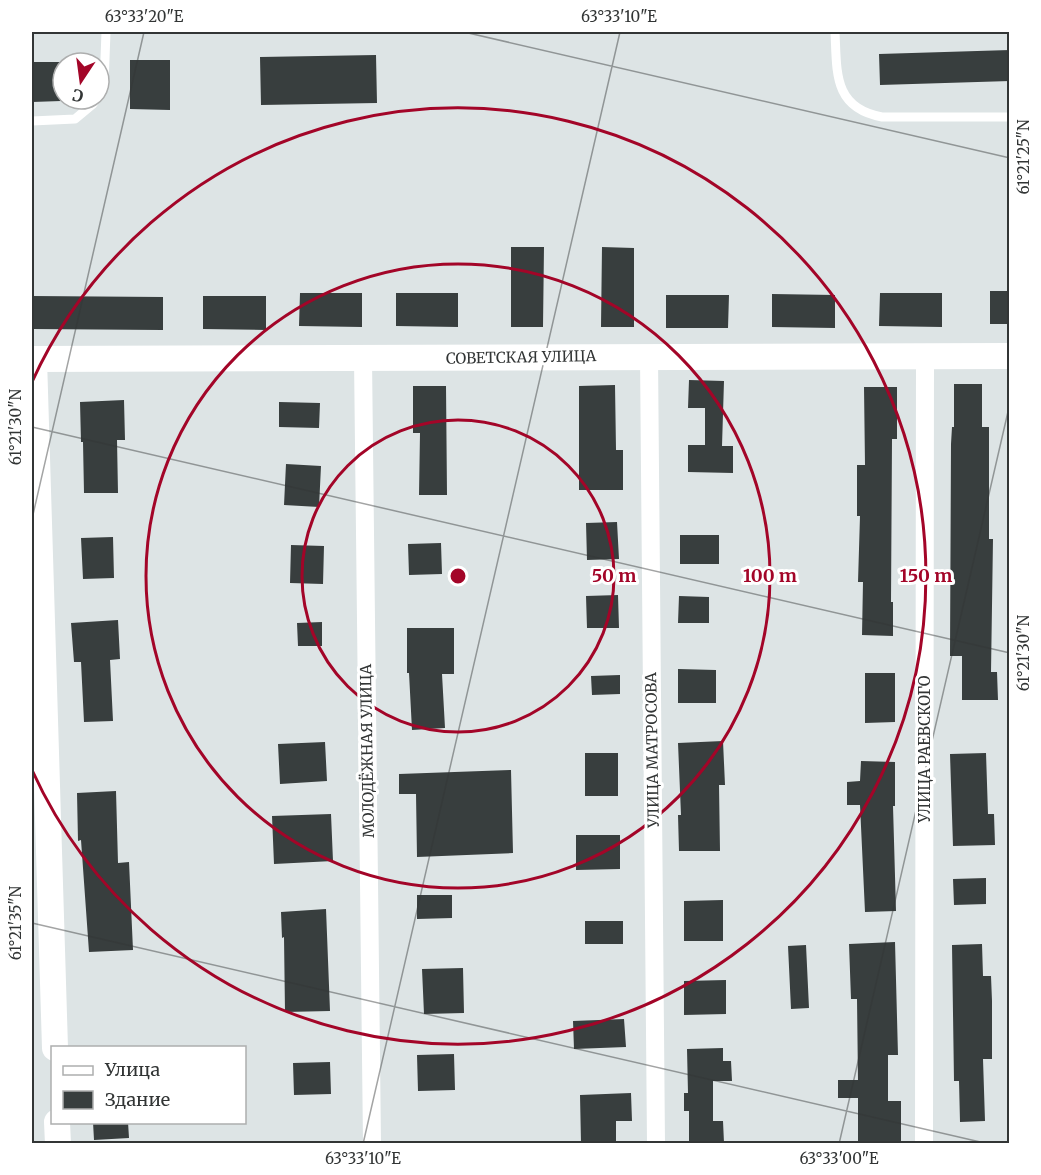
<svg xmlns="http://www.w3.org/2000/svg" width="1041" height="1175" viewBox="0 0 1041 1175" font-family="Merriweather,serif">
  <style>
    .building { fill: #383e3e }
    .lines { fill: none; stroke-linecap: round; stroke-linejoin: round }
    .lane { stroke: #fff; stroke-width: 9 }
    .street { stroke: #fff; stroke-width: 18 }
    .secondary { stroke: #fff; stroke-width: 26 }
    .ticks { fill: none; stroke: #323535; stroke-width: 1.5; stroke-opacity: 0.45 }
    .ring { fill: none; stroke: #a30528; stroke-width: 3 }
    .labels { text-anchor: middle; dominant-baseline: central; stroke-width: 6; stroke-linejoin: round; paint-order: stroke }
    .street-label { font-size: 15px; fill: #323535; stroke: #fff }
    .centre { fill: #a30528; stroke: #fff; stroke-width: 3 }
    .ring-label { font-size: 18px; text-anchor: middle; font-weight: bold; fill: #a30528; stroke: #fff; stroke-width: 6; stroke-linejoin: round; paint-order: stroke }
    .neatline { fill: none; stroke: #323535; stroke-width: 2 }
    .ticks-label { font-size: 15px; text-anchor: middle; fill: #323535 }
  </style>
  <rect width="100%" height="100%" fill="#dde4e5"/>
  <path class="building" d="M1010 50V81L880 85 879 54Z
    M376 55 377 103 261 105 260 57Z
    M130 60H170V110L130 109Z
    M32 62H61V101L32 102Z
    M511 247H544L543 327H511Z
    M602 247 634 248V327H601Z
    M990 291H1010V324H990Z
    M300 293H362V327L299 326Z
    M396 293H458V327L396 326Z
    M880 293H942V327L879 326Z
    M772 294 835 295V328L772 327Z
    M666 295H729L728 328H666Z
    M32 296 163 297V330L32 329Z
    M203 296H266V330L203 329Z
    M689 380 724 381 722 446H733V473L688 472V445H705V408H688Z
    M954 384H982V427H989V539H993L991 672H997L998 700H962V656H950L951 444 952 427H954Z
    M615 385 616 450H623V490H579V386Z
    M413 386H446L447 495H419L420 433H413Z
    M864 387H897V439H892L891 602H893V636L862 635 863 582H858L860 516H857V465H865Z
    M124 400 125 440H117L118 493H84L83 442H81L80 402Z
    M279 402 320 403 319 428 279 427Z
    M286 464 321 466 319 507 284 505Z
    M617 522 619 559 587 560 586 523Z
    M680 535H719V564H680Z
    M113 537 114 578 83 579 81 538Z
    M441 543 442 574 409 575 408 544Z
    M291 545 324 546 323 584 290 583Z
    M618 595 619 628H587L586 596Z
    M679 596 709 597V623H678Z
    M118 620 120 659 110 660 113 721 84 722 81 662H74L71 623Z
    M322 622V646H298L297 623Z
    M407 628H454V674H442L445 728 412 730 409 673H407Z
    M678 669 716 670V703H678Z
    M865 673H895V722L865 723Z
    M620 675V694L592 695 591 676Z
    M723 741 725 785H719L720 851H679L678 815H681L678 743Z
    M325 742 327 781 280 784 278 744Z
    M585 753H618V796H585Z
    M986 753 988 814H994L995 845 953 846 950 754Z
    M861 761 895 762V806H893L896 911 865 912 860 805H847V782L860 781Z
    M511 770 513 853 417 857 416 794H399V774Z
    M116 791 118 863 129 862 133 950 89 952 81 840 78 841 77 793Z
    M331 814 333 861 274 864 272 816Z
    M576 835H620V869L576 870Z
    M986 878V904L954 905 953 879Z
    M417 895H452V918L417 919Z
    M723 900V941H684V901Z
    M326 909 330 1011 285 1012 284 937 282 938 281 912Z
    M585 921H623V944H585Z
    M895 942 898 1055H888V1101H901V1143H858V1098H838V1080H858L857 999H851L849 944Z
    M982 944 983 976H991L992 1001V1059H983L985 1121 960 1122 959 1081H954L952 945Z
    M806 945 809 1008 791 1009 788 946Z
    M463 968 464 1013 424 1014 422 969Z
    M726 980V1014L684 1015V981Z
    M624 1019 626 1047 574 1049 573 1021Z
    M723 1048V1061H731L732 1081H713V1121H723L724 1143H689V1111H684V1093H688L687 1049Z
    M454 1054 455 1090 418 1091 417 1055Z
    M330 1062 331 1094 294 1095 293 1063Z
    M631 1093 632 1121H616V1143H581L580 1095Z
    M93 1122H128L129 1138 94 1140Z"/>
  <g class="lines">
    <path class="lane" d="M835 32C837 72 833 108 882 117H1010
      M99 94 104 85 106 32
      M32 121 75 119 93 104 96 99"/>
    <path class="street" d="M649 356 656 1144
      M363 358 372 1144
      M924 1144 925 355"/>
    <path class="secondary" d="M32 359 1010 356
      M34 359 55 1048
      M57 1122 58 1144"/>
  </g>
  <path class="ticks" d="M464 32 1010 158M32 427 1010 653M32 519 144 32M32 923 989 1144M363 1144 620 32M839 1144 1010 403"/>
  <g class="ring">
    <circle cx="458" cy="576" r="156"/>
    <circle cx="458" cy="576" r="312"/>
    <path d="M32 382A468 468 0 1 1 32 770"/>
  </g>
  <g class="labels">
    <g class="street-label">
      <text transform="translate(521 357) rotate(-1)">СОВЕТСКАЯ УЛИЦА</text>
      <text transform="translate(924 749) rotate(-90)">УЛИЦА РАЕВСКОГО</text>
      <text transform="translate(652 750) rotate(-91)">УЛИЦА МАТРОСОВА</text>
      <text transform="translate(367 751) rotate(-91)">МОЛОДЁЖНАЯ УЛИЦА</text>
    </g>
  </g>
  <circle cx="458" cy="576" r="9" class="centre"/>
  <g class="ring-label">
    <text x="614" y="582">50 m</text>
    <text x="770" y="582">100 m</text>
    <text x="926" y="582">150 m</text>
  </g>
  <rect width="1041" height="1175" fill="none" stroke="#ffffff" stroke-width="66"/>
  <rect x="51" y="1046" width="195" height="78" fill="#ffffff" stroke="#adaeae" stroke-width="1.5"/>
  <rect x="63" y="1066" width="30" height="9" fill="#ffffff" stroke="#adaeae" stroke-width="1.5"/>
  <text x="105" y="1076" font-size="18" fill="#323535">Улица</text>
  <rect x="63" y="1091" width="30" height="18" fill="#383e3e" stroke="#adaeae" stroke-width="1.5"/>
  <text x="105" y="1106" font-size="18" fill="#323535">Здание</text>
  <g transform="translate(81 81) rotate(193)"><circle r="28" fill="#ffffff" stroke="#adaeae" stroke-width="1.5"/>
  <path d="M0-4.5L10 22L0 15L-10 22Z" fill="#a30528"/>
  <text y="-9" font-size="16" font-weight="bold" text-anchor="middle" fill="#323535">С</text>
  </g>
  <rect x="33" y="33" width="975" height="1109" class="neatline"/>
  <g class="ticks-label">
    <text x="144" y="22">63°33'20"E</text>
    <text x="619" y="22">63°33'10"E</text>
    <text transform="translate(1024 157) rotate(-90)" y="5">61°21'25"N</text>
    <text transform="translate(16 427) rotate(-90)" y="5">61°21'30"N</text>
    <text transform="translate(1024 653) rotate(-90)" y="5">61°21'30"N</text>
    <text transform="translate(16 923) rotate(-90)" y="5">61°21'35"N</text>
    <text x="363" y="1164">63°33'10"E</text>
    <text x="839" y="1164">63°33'00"E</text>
  </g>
</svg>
